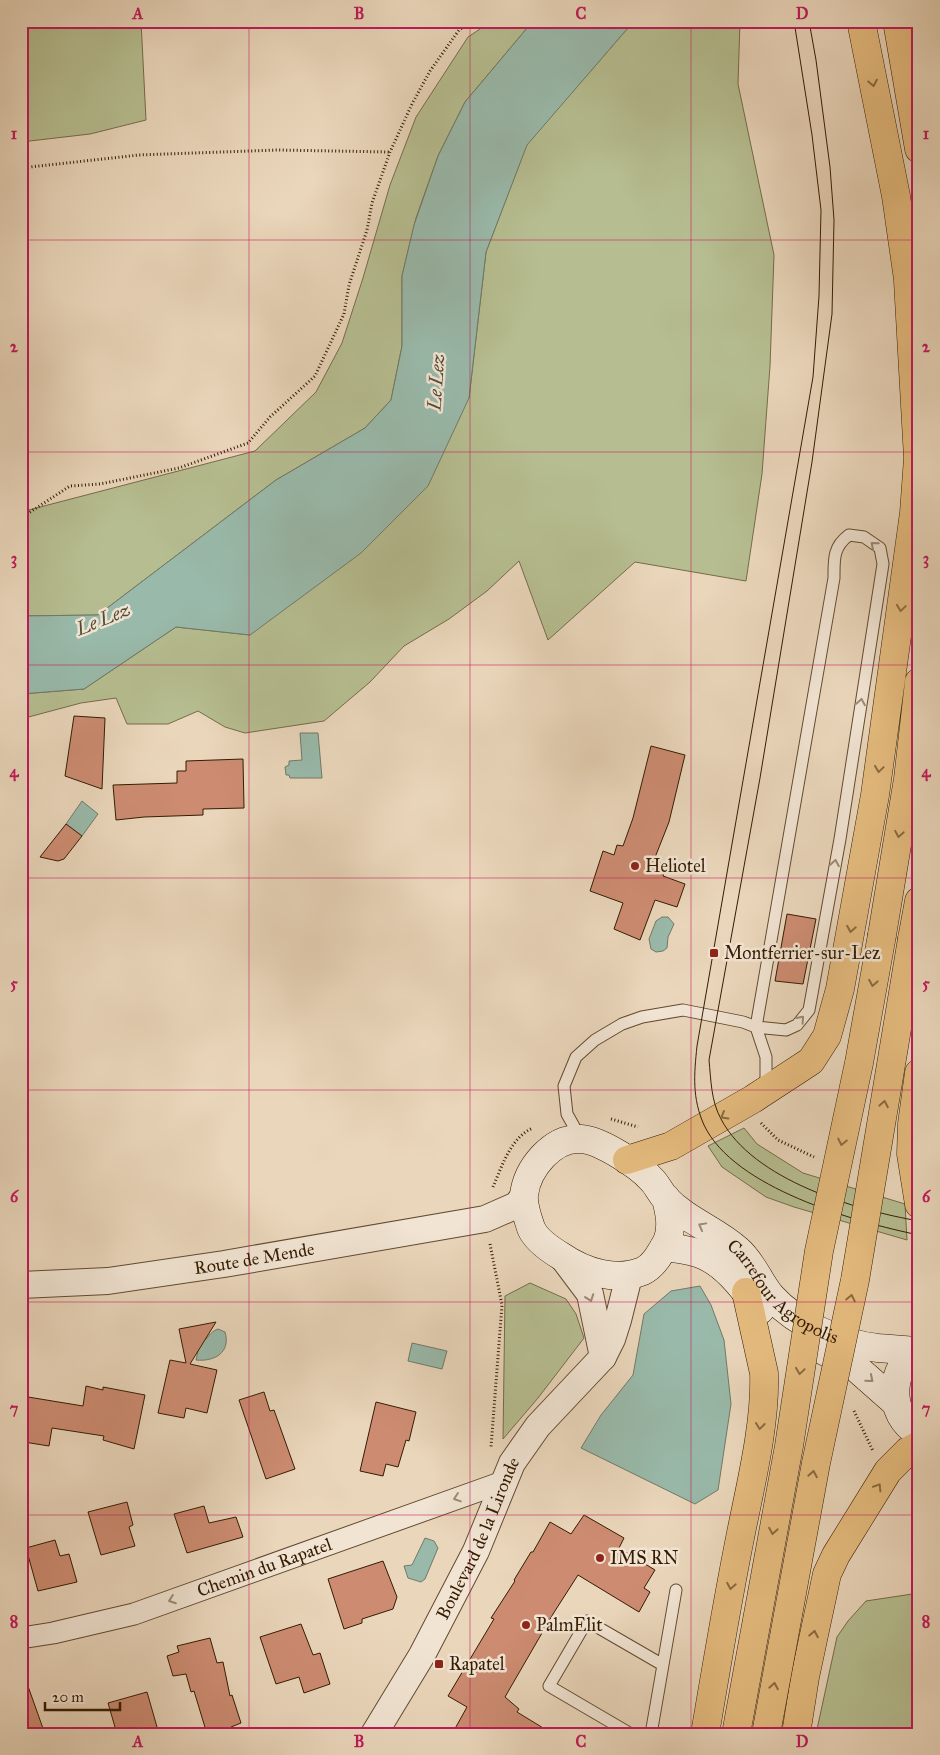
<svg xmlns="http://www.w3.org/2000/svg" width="940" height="1755" viewBox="0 0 940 1755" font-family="'IM FELL Great Primer',serif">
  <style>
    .green { fill: #b6be91; stroke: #756c49 }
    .water { fill: #99baab; stroke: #717a67 }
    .building { fill: #cd8c72; stroke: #341b01 }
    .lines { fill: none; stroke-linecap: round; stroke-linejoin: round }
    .service-casing { stroke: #624a30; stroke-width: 13 }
    .minor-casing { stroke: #624a30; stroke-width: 23 }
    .tertiary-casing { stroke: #624a30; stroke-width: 28 }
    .secondary-casing { stroke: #341b01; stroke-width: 29 }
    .primary-casing { stroke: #341b01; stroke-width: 29 }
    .path { stroke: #341b01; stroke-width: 3; stroke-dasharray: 1 2.5; stroke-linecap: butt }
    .service { stroke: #f1e4d3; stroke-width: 11 }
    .minor { stroke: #f1e4d3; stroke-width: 21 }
    .tertiary { stroke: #f1e4d3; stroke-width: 26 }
    .secondary { stroke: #f1e4d3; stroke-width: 28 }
    .primary { stroke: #e5bb7e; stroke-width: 28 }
    .tram { stroke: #341b01; stroke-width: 1 }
    .primary-bridge-casing { stroke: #341b01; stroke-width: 29; stroke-linecap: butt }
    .primary-bridge { stroke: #e5bb7e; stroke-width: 28 }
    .oneway { stroke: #8c6b40 }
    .oneway2 { stroke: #9c8a74 }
    .grid { fill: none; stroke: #c2185b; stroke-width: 1; stroke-opacity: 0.55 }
    .poi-dot { fill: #8f2418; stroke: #f1e4d3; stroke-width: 2 }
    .labels { text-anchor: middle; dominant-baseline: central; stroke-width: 5; stroke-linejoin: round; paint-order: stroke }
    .poi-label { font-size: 18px; fill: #341b01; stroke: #f1e4d3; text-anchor: start }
    .street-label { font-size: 18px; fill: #341b01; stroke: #f1e4d3 }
    .water-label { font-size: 19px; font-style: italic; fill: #524b34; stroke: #f1e4d3 }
    .neatline { fill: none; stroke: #c2185b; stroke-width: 2 }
    .grid-label { font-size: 16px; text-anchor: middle; font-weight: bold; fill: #c2185b }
  </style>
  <rect width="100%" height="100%" fill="#ead6bb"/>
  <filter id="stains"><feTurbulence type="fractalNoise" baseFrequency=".004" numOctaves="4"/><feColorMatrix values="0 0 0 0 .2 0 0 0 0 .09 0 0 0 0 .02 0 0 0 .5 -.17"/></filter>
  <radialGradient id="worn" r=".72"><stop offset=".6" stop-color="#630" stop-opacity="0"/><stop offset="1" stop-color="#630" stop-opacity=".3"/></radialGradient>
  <path class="green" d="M21 21H141L146 120 90 134 21 142Z
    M492 21H533L465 102 438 156 416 218 402 276V346L391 400 365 428 276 480 98 615 21 616V512L255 451 316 392 342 343 363 278 390 185 416 117 468 37Z
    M634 21H740L738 84 774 255 770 366 762 474 746 581 635 562 548 640 519 561 487 591 449 619 404 646 370 682 324 721 245 733 225 727 198 711 168 724H127L116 698 81 703 21 719V694L84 689 176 627 250 635 469 398 486 252 527 144Z
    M744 1128 757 1144 803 1173 905 1204 907 1240 794 1207 766 1197 722 1167 708 1146Z
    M530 1283 566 1299 576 1314 584 1338 538 1398 503 1439 505 1296Z
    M919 1593V1734H816L837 1637 848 1621 866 1601Z"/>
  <path class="water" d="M533 21H634L527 145 486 252 469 398 428 486 361 553 250 635 176 627 84 689 21 694V616L98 615 276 480 365 428 391 400 402 346V276L414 225 438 156 465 102Z
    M300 733H318L322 778H290L289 775H286L285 767 289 765V761L302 760Z
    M82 801 98 814 82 836 66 824Z
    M662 917H668L674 924 668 937 667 948 663 951 656 952 651 949 649 939 656 921Z
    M700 1286 711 1305 724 1340 731 1404 718 1490 695 1504 581 1448 601 1415 633 1375 644 1314 671 1291Z
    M218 1329 225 1332C231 1352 215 1362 196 1360L200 1343C208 1340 209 1332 218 1329Z
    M412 1343 447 1351 442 1369 408 1361Z
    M425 1538 434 1541 438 1548 425 1579 421 1582 408 1578 404 1566 412 1565Z"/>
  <path class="building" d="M74 716 105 718 102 789 65 776Z
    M651 746 685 755 669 822 654 860 667 865 663 876 685 884 677 907 655 900 640 940 614 929 623 903 590 891 603 851 614 855 617 845 623 846 633 818Z
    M243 759 244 808 203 809V815L144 817 116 820 113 785 177 783V771H186V761Z
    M66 824 82 836 64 859 58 861 40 857Z
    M787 914 816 919 803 984 775 981Z
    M216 1322 190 1364 217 1370 207 1413 186 1408 184 1418 158 1413 170 1360 186 1363 179 1329Z
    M86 1386 103 1390V1387L145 1395 134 1449 103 1440 104 1436 52 1428 49 1446 24 1442 25 1434H21V1401L27 1402 28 1397 83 1406Z
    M264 1392 270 1411 274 1410 295 1469 266 1479 239 1400Z
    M376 1402 416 1412 409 1441 406 1440 398 1467 386 1464 383 1476 360 1471Z
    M127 1502 133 1525 129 1527 135 1546 101 1555 88 1512Z
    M204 1506 209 1523 236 1517 243 1537 187 1553 174 1514Z
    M584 1515 624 1538 619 1548 655 1570 644 1588 650 1592 639 1612 578 1575 553 1614 505 1697 519 1709 517 1712 553 1734H452L467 1707 448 1696 494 1619 491 1618 515 1581 514 1580 531 1552H533L550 1522 571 1534Z
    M55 1540 60 1556 69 1554 77 1582 38 1591 26 1548Z
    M383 1561 397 1597 393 1609 362 1619V1623L344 1629 328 1579Z
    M301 1624 313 1655 320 1653 330 1684 304 1693 299 1677 276 1684 260 1637Z
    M210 1638 217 1663 223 1662 230 1696 232 1695 241 1723 231 1727 233 1734H207L194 1691 191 1692 186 1674 173 1676 167 1656 179 1652 177 1646Z
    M21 1675H24L45 1734H21Z
    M147 1692 159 1734H117L108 1703Z"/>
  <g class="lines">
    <g class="service-casing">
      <path id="service" d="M581 1139 567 1114 564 1086 576 1057 595 1040 622 1024 642 1017 683 1010 743 1022 756 1027 786 1030 797 1025 809 1010 840 839 883 564 880 548 864 537 849 535C833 547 834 559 834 578L756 1027 766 1057V1088
        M631 1734 549 1686 587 1621 663 1665
        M651 1734 676 1590"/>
    </g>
    <g class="minor-casing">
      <g id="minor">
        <path id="s1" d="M21 1638 53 1633 134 1614 503 1482"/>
      </g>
    </g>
    <g class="tertiary-casing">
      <g id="tertiary">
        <path d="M563 1258 590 1294 603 1357"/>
        <path id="s2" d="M21 1285 108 1281 224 1264 485 1219 517 1205 524 1195"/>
        <path id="s3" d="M374 1734 422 1655 476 1551 512 1463 538 1426 603 1357 612 1339 618 1320 627 1284 625 1275"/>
      </g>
    </g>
    <g class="secondary-casing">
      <g id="secondary">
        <path id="s4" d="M666 1198C668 1208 671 1217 670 1227 670 1235 666 1245 661 1252 657 1259 651 1267 643 1271 616 1282 584 1272 561 1256 551 1250 536 1240 531 1228 528 1219 523 1205 524 1195 527 1169 552 1137 581 1139 600 1140 639 1165 652 1180 657 1185 660 1192 665 1198 687 1221 716 1230 738 1250 753 1263 759 1282 771 1296 796 1324 841 1344 878 1348 890 1349 903 1350 916 1351"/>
        <path d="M664 1247C678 1249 694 1250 707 1257 729 1268 745 1291 760 1310"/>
        <path d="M818 1348 854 1366 896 1403"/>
        <path d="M919 1349C889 1366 886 1416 919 1433"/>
      </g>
    </g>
    <g class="primary-casing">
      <path id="primary" d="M861 21 896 196 911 300
        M897 21 919 149
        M882 935 908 779 919 682
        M912 939 919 901
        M919 1073 912 1124 911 1154 919 1204
        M627 1160 671 1146 753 1099 811 1061 827 1036 840 989 875 795 914 513 918 458 908 281
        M705 1734C716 1669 727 1603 740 1538 750 1487 766 1424 764 1373L746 1292
        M796 1734 805 1677 827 1574 836 1555 888 1471 908 1451 919 1445"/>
    </g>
    <path class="path" d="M21 168 139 155 279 150 390 152
      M21 518 70 486 100 484 179 468 248 443 270 417 315 376 344 314 349 285 367 230 372 203 390 152 412 104 430 71 459 30 473 21
      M611 1119 638 1127
      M761 1123 778 1140 814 1157
      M493 1187C502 1166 511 1137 533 1128
      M490 1244 502 1305 491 1447
      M854 1411 873 1451"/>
    <use href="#service" class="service"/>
    <use href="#minor" class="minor"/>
    <use href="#tertiary" class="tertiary"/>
    <use href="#secondary" class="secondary"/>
    <use href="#primary" class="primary"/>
    <path class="tram" d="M794 21 812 135 821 210 819 296 813 377 697 1046C694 1075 692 1098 704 1125 734 1188 855 1222 919 1235
      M809 21 816 60 830 167 834 220 832 314 812 462 760 778 709 1060C711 1080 711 1101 721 1119 753 1180 855 1210 919 1221"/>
    <g class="primary-bridge-casing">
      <path id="primary-bridge" d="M736 1734 789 1446 819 1251 859 1063 882 935
        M766 1734 816 1463 855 1280 912 939"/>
    </g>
    <use href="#primary-bridge" class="primary-bridge"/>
  </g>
  <defs><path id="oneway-chevron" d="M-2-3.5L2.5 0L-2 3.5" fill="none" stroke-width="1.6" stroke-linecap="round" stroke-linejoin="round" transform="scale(1.25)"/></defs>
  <g class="oneway">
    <use href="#oneway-chevron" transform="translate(873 83) rotate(79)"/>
    <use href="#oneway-chevron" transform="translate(901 608) rotate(98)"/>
    <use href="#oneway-chevron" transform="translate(879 769) rotate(98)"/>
    <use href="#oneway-chevron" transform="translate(899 834) rotate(100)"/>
    <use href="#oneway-chevron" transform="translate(851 929) rotate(100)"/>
    <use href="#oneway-chevron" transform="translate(873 983) rotate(100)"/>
    <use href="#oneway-chevron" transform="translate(884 1104) rotate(-80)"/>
    <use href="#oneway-chevron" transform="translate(724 1116) rotate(150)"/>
    <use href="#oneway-chevron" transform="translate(842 1142) rotate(102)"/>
    <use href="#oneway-chevron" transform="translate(851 1298) rotate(-78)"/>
    <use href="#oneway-chevron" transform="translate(800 1371) rotate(98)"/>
    <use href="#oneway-chevron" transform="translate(760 1426) rotate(97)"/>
    <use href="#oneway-chevron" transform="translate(813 1474) rotate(-80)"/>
    <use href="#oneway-chevron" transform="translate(878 1487) rotate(-58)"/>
    <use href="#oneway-chevron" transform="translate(773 1531) rotate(100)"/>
    <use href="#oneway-chevron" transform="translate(731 1586) rotate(100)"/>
    <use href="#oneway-chevron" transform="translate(814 1634) rotate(-79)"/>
    <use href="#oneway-chevron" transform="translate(774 1686) rotate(-80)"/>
  </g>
  <g class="oneway2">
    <use href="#oneway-chevron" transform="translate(874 545) rotate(-140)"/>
    <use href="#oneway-chevron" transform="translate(861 702) rotate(-81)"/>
    <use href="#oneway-chevron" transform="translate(835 863) rotate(-80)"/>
    <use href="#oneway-chevron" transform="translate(801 1019) rotate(-48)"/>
    <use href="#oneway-chevron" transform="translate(702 1226) rotate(-151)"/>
    <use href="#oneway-chevron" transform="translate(590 1298) rotate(70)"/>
    <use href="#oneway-chevron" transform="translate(870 1379) rotate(40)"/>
    <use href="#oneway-chevron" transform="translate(457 1498) rotate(161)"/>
    <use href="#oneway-chevron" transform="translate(172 1600) rotate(160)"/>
  </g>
  <path class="grid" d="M249 21V1734M470 21V1734M691 21V1734M21 240H919M21 452H919M21 665H919M21 878H919M21 1090H919M21 1302H919M21 1515H919"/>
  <g class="poi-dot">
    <circle cx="635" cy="866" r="5"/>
    <rect x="709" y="948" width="10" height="10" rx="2.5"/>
    <circle cx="600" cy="1558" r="5"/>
    <circle cx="526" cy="1625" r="5"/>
    <rect x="434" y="1659" width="10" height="10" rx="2.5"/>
  </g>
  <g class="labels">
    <g class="poi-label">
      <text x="645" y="866">Heliotel</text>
      <text x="724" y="953">Montferrier-sur-Lez</text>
      <text x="610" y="1558">IMS RN</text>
      <text x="536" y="1625">PalmElit</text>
      <text x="449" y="1664">Rapatel</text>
    </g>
    <g class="street-label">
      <text stroke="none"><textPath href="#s2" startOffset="235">Route de Mende</textPath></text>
      <text stroke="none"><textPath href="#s4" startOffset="590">Carrefour Agropolis</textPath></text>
      <text stroke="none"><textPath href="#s3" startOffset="222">Boulevard de la Lironde</textPath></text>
      <text stroke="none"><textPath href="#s1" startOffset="254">Chemin du Rapatel</textPath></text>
    </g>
    <g class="water-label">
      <text transform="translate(436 382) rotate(-86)">Le Lez</text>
      <text transform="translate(103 619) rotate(-22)">Le Lez</text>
    </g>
  </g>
  <rect width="940" height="1755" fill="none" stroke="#ead6bb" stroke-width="55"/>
  <path d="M45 1702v8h75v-8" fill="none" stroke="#341b01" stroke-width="2.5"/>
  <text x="52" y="1702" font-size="15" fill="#341b01" stroke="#f1e4d3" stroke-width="4" paint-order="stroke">20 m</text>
  <rect x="28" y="28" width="884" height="1700" class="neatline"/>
  <g class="grid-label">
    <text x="138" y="19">A</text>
    <text x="359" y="19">B</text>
    <text x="581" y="19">C</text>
    <text x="802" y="19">D</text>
    <text x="14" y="139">1</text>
    <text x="926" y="139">1</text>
    <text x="14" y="352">2</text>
    <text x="926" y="352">2</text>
    <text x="14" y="564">3</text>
    <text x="926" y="564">3</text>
    <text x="14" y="777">4</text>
    <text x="926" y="777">4</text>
    <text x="14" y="989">5</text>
    <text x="926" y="989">5</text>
    <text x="14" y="1202">6</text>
    <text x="926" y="1202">6</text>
    <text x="14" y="1414">7</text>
    <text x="926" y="1414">7</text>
    <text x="14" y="1627">8</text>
    <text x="926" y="1627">8</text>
    <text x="138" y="1747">A</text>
    <text x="359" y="1747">B</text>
    <text x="581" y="1747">C</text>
    <text x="802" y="1747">D</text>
  </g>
  <rect width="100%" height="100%" filter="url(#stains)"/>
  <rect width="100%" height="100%" fill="url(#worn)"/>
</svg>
